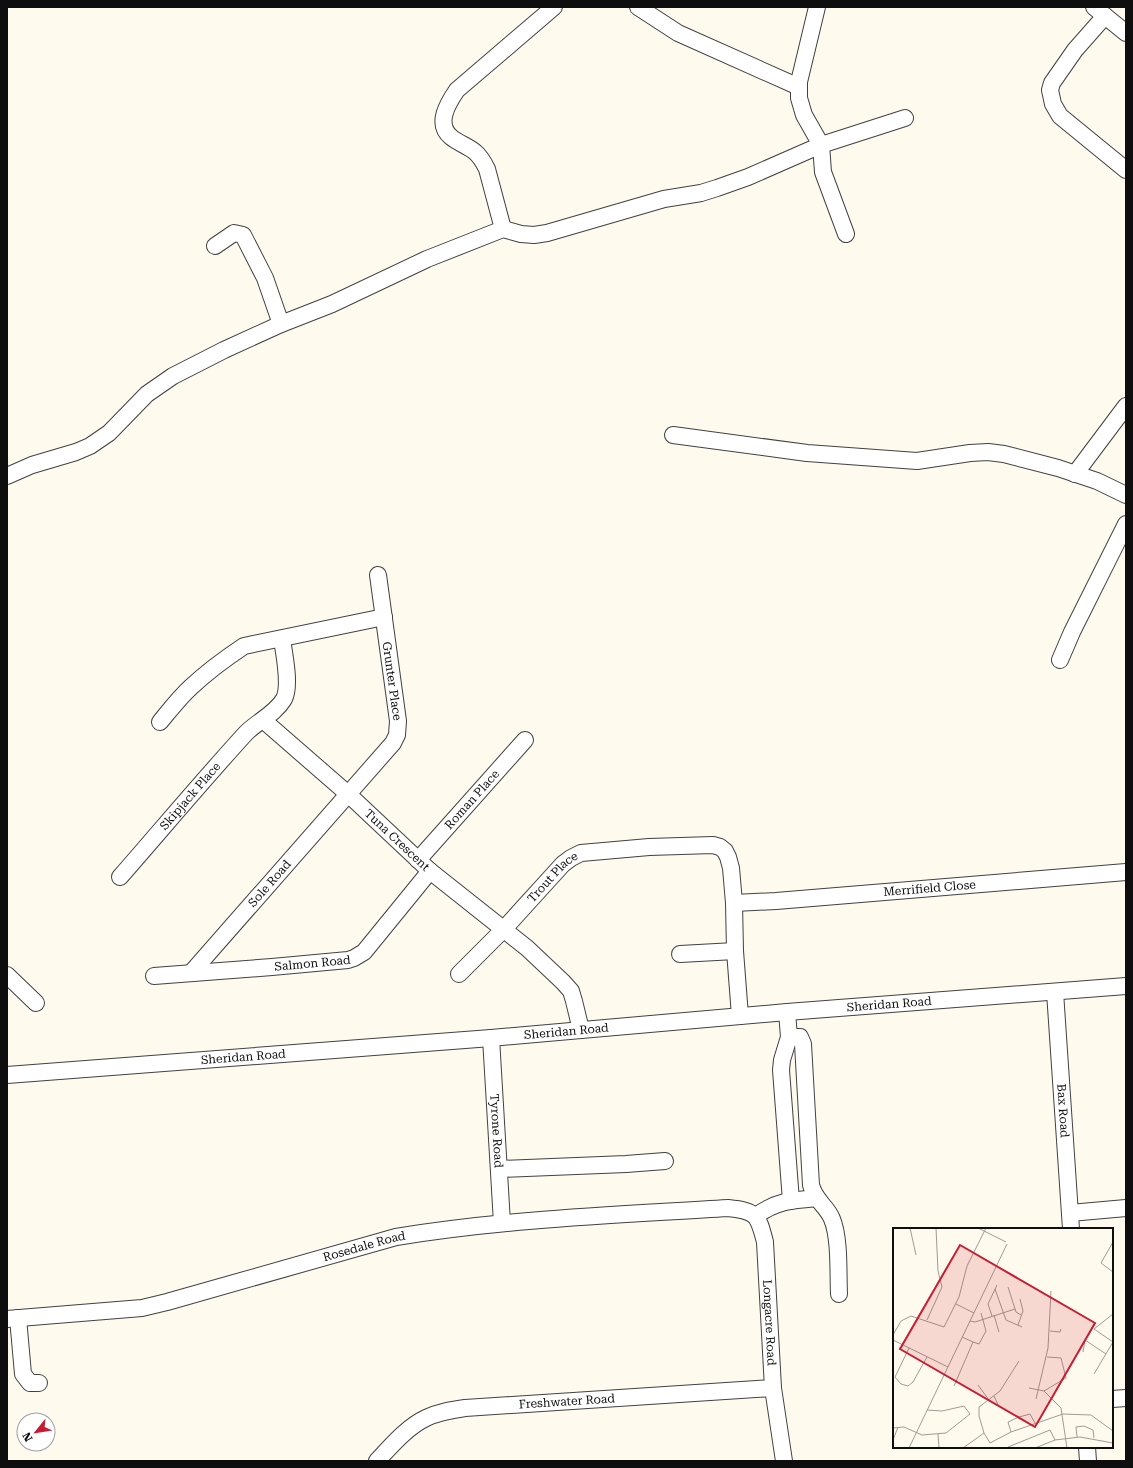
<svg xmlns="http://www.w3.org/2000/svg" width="1133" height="1468" viewBox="0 0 1133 1468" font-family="'Roboto Serif',serif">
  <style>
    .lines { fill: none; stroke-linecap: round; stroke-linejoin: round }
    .minor-casing { stroke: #414141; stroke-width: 18 }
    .minor { stroke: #fff; stroke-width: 16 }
    .labels { text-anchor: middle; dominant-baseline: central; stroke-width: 4; stroke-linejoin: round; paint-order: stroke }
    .street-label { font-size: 12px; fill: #0e0e0e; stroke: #fff }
    .inset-road { fill: none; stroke: #9f9c94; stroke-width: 1 }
    .view { fill: #c61d32; fill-opacity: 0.15; stroke: #c61d32; stroke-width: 2 }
    .inset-edge { fill: none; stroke: #0e0e0e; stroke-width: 2 }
  </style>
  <rect width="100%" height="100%" fill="#fffaee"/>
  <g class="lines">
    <g class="minor-casing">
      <g id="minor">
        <path d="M638 7 678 33 799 87"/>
        <path d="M817 7 799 82V98L804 115 821 145 823 172 846 234"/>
        <path d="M1094 7 1126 33"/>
        <path d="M1105 16 1075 50 1052 83 1050 90 1053 104 1060 116 1126 170"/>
        <path d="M503 229 487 169C484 163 480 156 475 152 468 146 458 143 451 137 435 124 448 103 457 90L554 7"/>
        <path d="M215 246 234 233 243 235 265 278 281 324"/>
        <path d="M673 435 807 453 917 461 970 453 988 452 1004 454 1058 468 1097 481 1126 495"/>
        <path d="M1075 474 1126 406"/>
        <path d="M7 476 32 465 76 452 90 446 109 433 147 394 173 376 224 350 281 324 332 304 427 259 503 229 521 234 534 235 547 233 664 199 701 193 717 188 748 177 821 145 905 118"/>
        <path d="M1060 660 1072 632 1126 524"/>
        <path id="s1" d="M263 720 348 794 430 871 527 948 563 982 571 991 574 1001 581 1030"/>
        <path d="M160 722C170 710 179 698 191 687 207 672 226 658 244 646L384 617"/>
        <path id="s2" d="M418 860 525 740"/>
        <path id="s3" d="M120 877C162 829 203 780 246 733 258 721 275 714 284 699 291 685 284 654 282 639"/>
        <path d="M734 903 735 951 740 1016"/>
        <path d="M680 954 735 951"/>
        <path id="s4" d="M191 973 393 743 397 735 398 721 378 575"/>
        <path id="s5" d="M459 974 503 930 563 864 571 858 581 853 649 847 713 845 720 847 725 851 728 857 731 868 734 903 776 901 1126 872"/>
        <path d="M7 975 36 1003"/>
        <path id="s6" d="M154 976 272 967 348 960 354 958 364 952 430 871"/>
        <path id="s7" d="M1055 992 1071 1229"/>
        <path d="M787 1012 789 1037 782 1060 781 1070 791 1201"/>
        <path d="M789 1037H800L803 1044 811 1185C815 1201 827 1206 832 1219 840 1238 838 1274 839 1294"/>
        <path id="s8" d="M491 1038 502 1223"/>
        <path id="s9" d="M7 1075 491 1038 787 1012 1126 986"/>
        <path d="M499 1169 626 1164 665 1161"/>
        <path d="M1070 1213 1126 1208"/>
        <path d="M756 1216C776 1201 793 1200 817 1198"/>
        <path d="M18 1318 23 1374 30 1383H39"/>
        <path id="s10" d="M7 1319 142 1308 167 1302 396 1237C505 1219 617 1215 728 1208 756 1211 758 1214 765 1242L773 1388 784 1461"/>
        <path d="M1112 1399 1126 1398"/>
        <path d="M1087 1447 1088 1461"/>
        <path id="s11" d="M377 1461C391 1446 407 1427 426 1418 438 1412 451 1410 465 1408L773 1388"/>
      </g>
    </g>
    <use href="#minor" class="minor"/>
  </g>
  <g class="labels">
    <g class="street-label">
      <text transform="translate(392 681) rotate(82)">Grunter Place</text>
      <text stroke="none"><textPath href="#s3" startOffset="107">Skipjack Place</textPath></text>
      <text stroke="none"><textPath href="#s2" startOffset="81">Roman Place</textPath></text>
      <text stroke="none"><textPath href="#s1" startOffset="180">Tuna Crescent</textPath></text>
      <text stroke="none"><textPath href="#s5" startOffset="135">Trout Place</textPath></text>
      <text stroke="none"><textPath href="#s4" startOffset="119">Sole Road</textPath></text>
      <text stroke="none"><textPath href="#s5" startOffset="568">Merrifield Close</textPath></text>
      <text stroke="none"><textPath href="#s6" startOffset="159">Salmon Road</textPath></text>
      <text stroke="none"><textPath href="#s9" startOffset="885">Sheridan Road</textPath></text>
      <text stroke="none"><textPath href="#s9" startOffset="561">Sheridan Road</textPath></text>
      <text stroke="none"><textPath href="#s9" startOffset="237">Sheridan Road</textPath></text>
      <text stroke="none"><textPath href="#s7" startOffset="119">Bax Road</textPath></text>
      <text stroke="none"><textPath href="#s8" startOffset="93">Tyrone Road</textPath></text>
      <text stroke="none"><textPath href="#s10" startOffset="366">Rosedale Road</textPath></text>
      <text stroke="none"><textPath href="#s10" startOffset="870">Longacre Road</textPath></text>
      <text stroke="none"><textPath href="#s11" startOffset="208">Freshwater Road</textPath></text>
    </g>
  </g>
  <g transform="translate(893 1228)">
    <rect width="220" height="220" fill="#fffaee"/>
    <path class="inset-road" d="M17 0 23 27M85 0 113 14M220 14 208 35 220 44M115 59 123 84 128 87M102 61 113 92 129 99M63 76 81 85M101 87 106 104M99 88 95 76 104 57M34 92 49 59 45 43 43 0M77 93 82 94 122 81M125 97 130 83 127 71M157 103 167 104 168 101M0 107 8 93 18 88 51 99 66 69 74 38 93 0M69 109 80 114M0 112 55 139M220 114 201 101 220 86M16 120 2 149 8 156 15 158 20 154 34 129M190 124 192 112 213 126M201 146 220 114M85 157 96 172M61 158 80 114 86 116 93 103 88 85M136 160 151 163 168 180 174 220M151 163 173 150 168 130 154 129M101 168 106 179M143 171 155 120 158 63M0 200 11 199 29 207 53 205 77 186 71 178 49 183 34 182M118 204 115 194 126 189 137 186 142 195M91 205 86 188V179L107 163 126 133M45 206 46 220M184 209 183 199 191 198 200 202 201 210M0 212 5 199M115 219 157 202 162 212M16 220 114 16M70 220 91 205 97 215 118 204 170 186 198 187 220 203M142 220 162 212 187 209 220 215"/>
    <path class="view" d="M67 17 202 95 142 199 7 121Z"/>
    <rect width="220" height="220" class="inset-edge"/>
  </g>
  <rect width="1133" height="1468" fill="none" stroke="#0e0e0e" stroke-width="16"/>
  <g transform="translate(36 1432) rotate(240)"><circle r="19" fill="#ffffff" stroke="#9f9f9f"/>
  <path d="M0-3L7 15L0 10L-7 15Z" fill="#c61d32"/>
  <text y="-6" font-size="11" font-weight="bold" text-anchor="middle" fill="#0e0e0e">N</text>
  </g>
</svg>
